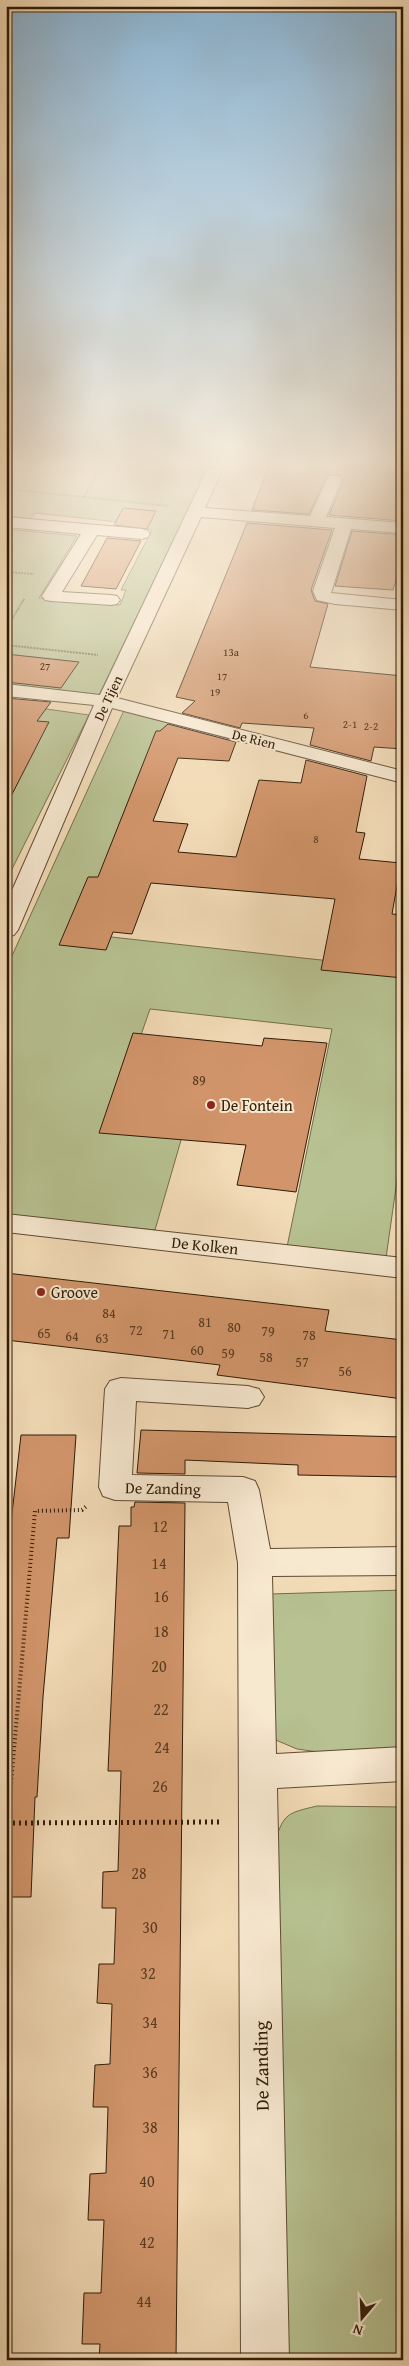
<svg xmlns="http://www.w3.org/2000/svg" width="409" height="2366" viewBox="0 0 409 2366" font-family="'Gentium Book Plus',serif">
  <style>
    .green { fill: #b7c191; stroke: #736e4c }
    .building { fill: #d2956b; stroke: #2f1b06 }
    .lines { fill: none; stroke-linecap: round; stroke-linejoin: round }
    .minor-casing { stroke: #604b32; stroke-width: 2 }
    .path-far2 { stroke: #2f1b06; stroke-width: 2; stroke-dasharray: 0.5 1; stroke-linecap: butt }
    .path-far1 { stroke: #2f1b06; stroke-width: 4; stroke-dasharray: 1 3; stroke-linecap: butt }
    .path { stroke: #2f1b06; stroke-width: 5; stroke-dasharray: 2 4; stroke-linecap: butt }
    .minor { fill: #f7e8d0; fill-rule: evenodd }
    .poi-dot { fill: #8f2418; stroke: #f7e8d0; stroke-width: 2 }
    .labels { text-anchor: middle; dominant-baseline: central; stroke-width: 4; stroke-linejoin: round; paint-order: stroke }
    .far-number-label { font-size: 11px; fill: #583a1f }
    .far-street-label { font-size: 14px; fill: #2f1b06; stroke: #f7e8d0 }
    .number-label { font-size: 14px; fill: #583a1f }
    .poi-label { font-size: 16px; fill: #2f1b06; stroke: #f7e8d0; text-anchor: start }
    .street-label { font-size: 16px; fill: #2f1b06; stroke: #f7e8d0 }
    .near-number-label { font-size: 16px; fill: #583a1f }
    .near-street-label { font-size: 19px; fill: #2f1b06; stroke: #f7e8d0 }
  </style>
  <rect width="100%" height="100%" fill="#f2dbb7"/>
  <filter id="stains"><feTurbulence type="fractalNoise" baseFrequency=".004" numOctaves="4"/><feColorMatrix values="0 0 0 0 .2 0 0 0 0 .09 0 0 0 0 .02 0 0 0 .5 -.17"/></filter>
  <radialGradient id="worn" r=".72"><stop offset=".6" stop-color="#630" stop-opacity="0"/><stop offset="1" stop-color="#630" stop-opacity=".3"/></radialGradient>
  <path class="green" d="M20 468H208L99 695 6 685V529L77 536 39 598 120 605 126 590H121L152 530 127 523 35 513 30 519 6 515V487Z
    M11 704 89 715 6 881V706Z
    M125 708 175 722 93 935 403 969V1138L386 1258 287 1247 332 1029 150 1009 116 1107 188 1116 155 1230 6 1215V969Z
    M403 1590V1749L326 1753 297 1749 271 1738V1594Z
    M317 1806 403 1807V2360H287L275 1843C283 1813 288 1813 317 1806Z"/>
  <path class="building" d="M268 468H403V521L329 515 344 480 339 474 327 475 309 514 252 510Z
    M123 508 156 511 147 529 114 525Z
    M247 523 332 530 311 590 315 601 328 604 310 667 403 676V749L374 747 371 761 310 745 314 728 242 723 240 728 182 713 195 701 176 697Z
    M352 531 403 535V558L393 590 335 586Z
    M107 538 141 541 116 589 81 586Z
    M6 654 79 662 61 688 6 682Z
    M6 698 51 702 37 721 49 722 6 806Z
    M168 724 236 742 229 761 178 758 153 821 188 824 178 852 236 857 259 780 301 783 306 760 367 776 356 832 365 833 359 859 401 863 392 914 403 915V978L321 970 335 899 151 883 132 934 113 932 106 950 59 945 88 877H98L156 731H160Z
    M133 1033 262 1046 264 1038 327 1043 296 1192 237 1185 246 1145 99 1133Z
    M6 1273 329 1310 325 1331 403 1340V1399L217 1375 220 1365 6 1340Z
    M141 1430 403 1437V1477L298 1475V1465L185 1460V1474L137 1473Z
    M21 1435H76L69 1538H57L43 1697 37 1797H35L31 1897H6V1566Z
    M135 1502 185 1503 176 2360H99L100 2344H82L84 2293H101L104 2220H88L90 2174 106 2173 108 2107H93L95 2065 110 2064 112 2004 97 2003 99 1964H114L116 1908H102L103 1872 118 1871 121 1771H108L119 1526H131V1507H134Z"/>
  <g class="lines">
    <g class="minor-casing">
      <path id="minor" d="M6 468H15L11 474 6 475Z
        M208 468H223L205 508 310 516 329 476H339L342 479 326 517 403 523V533L351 529 331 593 403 600V610L335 604 317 600 313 591 335 528 201 517 117 698 403 771V783L112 708 18 930 14 935 6 937V904L94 705 6 696V684L100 695Z
        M6 517 142 529 148 531 150 534 148 537 142 539 97 535 62 592 111 595 117 596 120 600 117 604 111 605 51 601 45 600 42 596 81 534 6 527Z
        M6 1214 403 1258V1278L6 1232Z
        M121 1378 248 1386 259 1389 264 1397 259 1405 248 1408 136 1401 132 1475 243 1477 255 1481 259 1490 270 1549 403 1547V1575L272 1576 276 1754 403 1747V1781L277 1788 289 2360H241L238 1563 228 1502 115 1500 103 1496 99 1487 105 1389 110 1381Z"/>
    </g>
    <path class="path-far2" d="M18 490 169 506
      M84 497 100 468
      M6 572 34 574
      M6 629 24 599
      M6 645 98 655"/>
    <path class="path-far1" d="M10 1795 35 1511 82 1510 88 1505"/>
    <path class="path" d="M7 1823 221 1822
      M6 1837 10 1793"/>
    <use href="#minor" class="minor"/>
  </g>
  <linearGradient id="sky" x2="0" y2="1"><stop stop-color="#8bb6d6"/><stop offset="0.58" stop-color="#f9efdf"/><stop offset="1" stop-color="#f9efdf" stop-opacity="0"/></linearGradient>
  <rect width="409" height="800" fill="url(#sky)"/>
  <g class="poi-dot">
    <circle cx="211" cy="1105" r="5"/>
    <circle cx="41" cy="1292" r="5"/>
  </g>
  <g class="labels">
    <g class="far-number-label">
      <text x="231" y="652">13a</text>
      <text x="45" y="666">27</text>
      <text x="222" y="676">17</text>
      <text x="215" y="692">19</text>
      <text x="306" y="715">6</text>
      <text x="350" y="724">2-1</text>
      <text x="371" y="726">2-2</text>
      <text x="316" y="839">8</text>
    </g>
    <g class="far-street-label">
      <text transform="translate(108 698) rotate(-65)">De Tijen</text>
      <text transform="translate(254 739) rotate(14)">De Rien</text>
    </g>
    <g class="number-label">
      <text x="199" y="1080">89</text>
      <text x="109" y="1313">84</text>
      <text x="205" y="1322">81</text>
      <text x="234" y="1327">80</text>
      <text x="136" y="1330">72</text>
      <text x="268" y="1331">79</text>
      <text x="44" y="1333">65</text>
      <text x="169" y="1334">71</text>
      <text x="309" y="1335">78</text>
      <text x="72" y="1336">64</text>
      <text x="102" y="1338">63</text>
      <text x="197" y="1350">60</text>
      <text x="228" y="1353">59</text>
      <text x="266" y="1357">58</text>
      <text x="302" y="1362">57</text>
      <text x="345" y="1371">56</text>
    </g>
    <g class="poi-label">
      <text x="221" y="1105">De Fontein</text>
      <text x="51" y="1292">Groove</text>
    </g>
    <g class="street-label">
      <text transform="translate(205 1245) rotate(6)">De Kolken</text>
      <text transform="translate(163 1488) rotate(1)">De Zanding</text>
    </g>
    <g class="near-number-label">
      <text x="160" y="1526">12</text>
      <text x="159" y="1563">14</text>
      <text x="161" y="1596">16</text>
      <text x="161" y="1631">18</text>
      <text x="159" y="1666">20</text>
      <text x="161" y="1709">22</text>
      <text x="162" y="1747">24</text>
      <text x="160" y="1786">26</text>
      <text x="139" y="1873">28</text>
      <text x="150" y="1927">30</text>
      <text x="148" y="1973">32</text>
      <text x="150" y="2022">34</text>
      <text x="150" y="2072">36</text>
      <text x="150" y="2127">38</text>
      <text x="147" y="2181">40</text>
      <text x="147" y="2242">42</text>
      <text x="144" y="2301">44</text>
    </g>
    <g class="near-street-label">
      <text transform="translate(261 2066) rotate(-91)">De Zanding</text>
    </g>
  </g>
  <rect width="409" height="2366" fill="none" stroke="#f2dbb7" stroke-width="25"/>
  <rect x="8" y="8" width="394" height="2351" fill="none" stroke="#2f1b06" stroke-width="2.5"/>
  <rect x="12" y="12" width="384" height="2341" fill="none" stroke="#2f1b06"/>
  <g transform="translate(362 2318) rotate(199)" stroke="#f7e8d0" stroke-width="4" paint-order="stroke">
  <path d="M0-4L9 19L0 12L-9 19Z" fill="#2f1b06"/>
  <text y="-8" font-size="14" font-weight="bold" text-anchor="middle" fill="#2f1b06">N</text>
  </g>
  <rect width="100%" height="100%" filter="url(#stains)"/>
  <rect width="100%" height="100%" fill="url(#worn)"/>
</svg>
